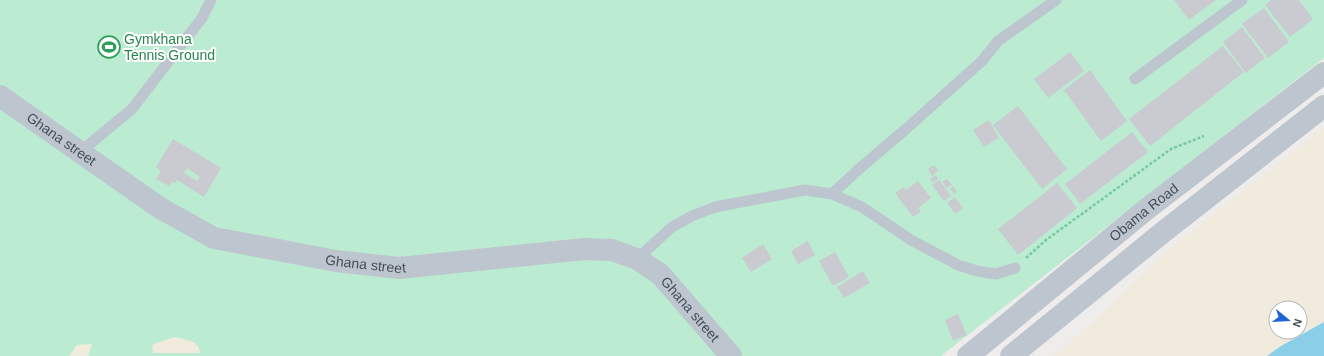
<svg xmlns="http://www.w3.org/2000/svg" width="1324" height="356" viewBox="0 0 1324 356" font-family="Arial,sans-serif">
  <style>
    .green { fill: #bbecd1 }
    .sand { fill: #f0ebdd; fill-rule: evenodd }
    .water { fill: #8acee7 }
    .building { fill: #c9cbd1; fill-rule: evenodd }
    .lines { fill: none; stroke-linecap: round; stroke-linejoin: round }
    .path { stroke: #75c8a4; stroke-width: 2.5; stroke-dasharray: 3 2; stroke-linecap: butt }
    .service { stroke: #bdc6ce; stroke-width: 11 }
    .minor { stroke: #bdc6ce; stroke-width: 22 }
    .tertiary { stroke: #bdc6ce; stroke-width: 22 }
    .labels { text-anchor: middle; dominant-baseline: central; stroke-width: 4; stroke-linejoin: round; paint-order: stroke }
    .leisure-label { font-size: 14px; fill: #27864d; stroke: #fff; text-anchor: start }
    .street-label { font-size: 14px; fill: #454e58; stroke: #fff }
  </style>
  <rect width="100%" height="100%" fill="#efecec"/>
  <path class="green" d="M0 0H1324V58L941 356H0Z"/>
  <path class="sand" d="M1324 127V322L1281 346 1267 356H1053L1088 327 1169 249ZM1276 308H1300V332H1276Z
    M174 337C185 340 200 340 200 353H153L152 345Z
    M92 344 88 356H69L77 345Z"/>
  <path class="water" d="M1324 322V356H1267L1281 346Z"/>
  <path class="building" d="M1174 0H1216L1189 20Z
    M1271 0H1299L1313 19 1290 37 1265 5Z
    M1264 8 1289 42 1268 58 1242 24Z
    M1242 27 1265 58 1246 73 1223 42Z
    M1223 46 1244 72 1150 146 1129 119Z
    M1070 52 1084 71 1048 98 1034 79Z
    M1090 70 1127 121 1101 141 1064 90Z
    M1018 106 1067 169 1042 189 993 125Z
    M989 120 999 138 984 147 973 130Z
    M1132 132 1148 152 1080 204 1065 184Z
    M173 139 221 168 204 197 177 180 175 183 172 182 169 186 156 179 161 171 156 167ZM187 168 200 177 197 181 184 173Z
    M934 165 938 171 932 176 928 169Z
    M936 175 938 179 933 183 930 179Z
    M947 179 952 185 947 188 942 182Z
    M939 180 951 196 944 201 932 185Z
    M918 181 931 198 918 208 921 212 913 217 895 193 904 187 906 190Z
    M1057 183 1077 208 1018 255 998 229Z
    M953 186 957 192 954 194 950 189Z
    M955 197 963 208 955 214 947 203Z
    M808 241 815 255 798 264 791 251Z
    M763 244 772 259 751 272 742 258Z
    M835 252 849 277 833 286 819 261Z
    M863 271 870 283 844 298 837 287Z
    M958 314 967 335 953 341 945 320Z"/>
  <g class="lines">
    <path class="path" d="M1026 258 1046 240 1171 149 1204 136"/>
    <path class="service" d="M1135 79 1242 0
      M80 152 132 109 202 18 211 0
      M832 194 859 169 906 129 982 61 998 41 1056 0
      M637 259 672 227 692 216 715 207 805 190 832 194 862 207 911 240 958 265 977 271 996 274 1015 268"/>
    <path class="minor" id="s1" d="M0 96 160 208 214 238 336 261 399 268 585 249 612 250 637 259 660 274 731 356"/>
    <g class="tertiary">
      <path id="s2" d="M968 356 1148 208 1324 73"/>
      <path d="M1011 356 1162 233 1324 106"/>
    </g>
  </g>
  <defs>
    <g id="stadium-ring" transform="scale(1.15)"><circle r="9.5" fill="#fff" stroke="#2e9e5b" stroke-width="1.5"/><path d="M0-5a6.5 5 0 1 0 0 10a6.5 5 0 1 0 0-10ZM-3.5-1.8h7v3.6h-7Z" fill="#2e9e5b"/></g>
  </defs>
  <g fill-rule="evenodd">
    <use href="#stadium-ring" x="109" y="47"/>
  </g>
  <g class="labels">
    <g class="leisure-label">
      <text x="124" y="39">Gymkhana<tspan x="124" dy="16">Tennis Ground</tspan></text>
    </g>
    <g class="street-label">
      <text stroke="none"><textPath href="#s1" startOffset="75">Ghana street</textPath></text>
      <text stroke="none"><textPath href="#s2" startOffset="227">Obama Road</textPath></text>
      <text stroke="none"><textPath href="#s1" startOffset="411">Ghana street</textPath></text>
      <text stroke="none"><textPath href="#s1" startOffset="759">Ghana street</textPath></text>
    </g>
  </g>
  <g transform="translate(1288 320) rotate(108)"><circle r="19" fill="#ffffff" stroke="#b5b8bc"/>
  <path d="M0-3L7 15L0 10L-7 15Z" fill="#2164d4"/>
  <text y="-6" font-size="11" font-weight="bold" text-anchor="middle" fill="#454e58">N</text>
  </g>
</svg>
